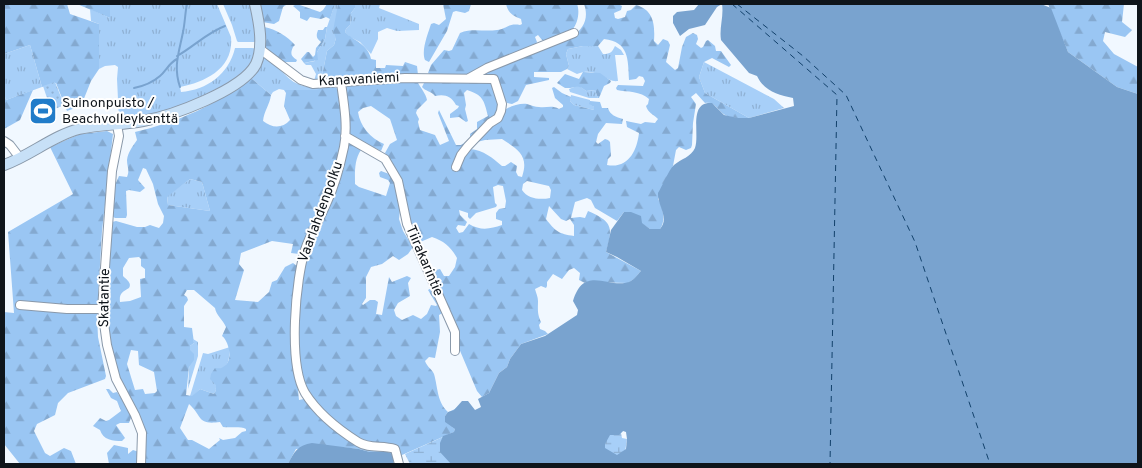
<svg xmlns="http://www.w3.org/2000/svg" width="1142" height="468" viewBox="0 0 1142 468" font-family="Overpass,sans-serif">
  <style>
    .grass { fill: url(#grass-tufts) }
    .forest { fill: url(#forest-firs); fill-rule: evenodd }
    .wetland { fill: url(#wetland-marsh) }
    .park { fill: url(#park-dots) }
    .garden { fill: #a7cff8 }
    .water { fill: #79a3cf; fill-rule: evenodd }
    .lines { fill: none; stroke-linecap: round; stroke-linejoin: round }
    .stream { stroke: #79a3cf; stroke-width: 2 }
    .ferry { stroke: #12416b; stroke-width: 1; stroke-dasharray: 6 5; stroke-linecap: butt }
    .street-casing { stroke: #8a99aa; stroke-width: 10 }
    .secondary-casing { stroke: #8a99aa; stroke-width: 12 }
    .street { stroke: #fff; stroke-width: 8 }
    .secondary { stroke: #c7e0f7; stroke-width: 10 }
    .labels { text-anchor: middle; dominant-baseline: central; stroke-width: 4; stroke-linejoin: round; paint-order: stroke }
    .street-label { font-size: 14px; fill: #0f151b; stroke: #fff }
    .poi-label { font-size: 14px; fill: #0f151b; stroke: #fff; text-anchor: start }
  </style>
  <defs>
    <pattern id="grass-tufts" width="24" height="20" patternUnits="userSpaceOnUse" patternTransform="scale(1.25)"><rect width="24" height="20" fill="#a7cff8"/><path d="M3 7l-1-3M5 7V3M7 7l1-3M15 17l-1-3M17 17v-4M19 17l1-3" fill="none" stroke="#8fb1d4"/></pattern>
    <pattern id="forest-firs" width="22" height="20" patternUnits="userSpaceOnUse" patternTransform="scale(1.25)"><rect width="22" height="20" fill="#9ac6f3"/><path d="M5 1l3.5 6h-7zM16 11l3.5 6h-7z" fill="#84a9d0"/></pattern>
    <pattern id="wetland-marsh" width="20" height="14" patternUnits="userSpaceOnUse" patternTransform="scale(1.25)"><rect width="20" height="14" fill="#a7cff8"/><path d="M1 5h8M5 5V1M11 12h8M15 12V8" fill="none" stroke="#8fb1d4"/></pattern>
    <pattern id="park-dots" width="8" height="8" patternUnits="userSpaceOnUse" patternTransform="scale(1.25)"><rect width="8" height="8" fill="#a7cff8"/><path d="M2 2h.1M6 6h.1" fill="none" stroke="#8fb1d4" stroke-width="1.8" stroke-linecap="round"/></pattern>
  </defs>
  <rect width="100%" height="100%" fill="#f1f8ff"/>
  <path class="grass" d="M110 4H217L231 37C234 68 206 82 180 87L181 92C207 90 229 74 235 48H252L257 49C255 56 252 65 247 70 238 79 226 85 214 90 180 108 158 115 119 120L117 79 118 67 115 65 105 66 99 69V24L91 21 90 9 110 18Z
    M223 4H251L256 42H238L237 41 232 25Z
    M335 4H338L336 38 334 45 327 51 321 81H314L316 74 311 65H306L304 63 315 61 317 52 325 39 327 27Z
    M355 4H380L379 8 419 24V30L397 31 387 28 378 32V39L371 54 360 42 350 37 345 32 346 29 350 25 351 13 355 8Z
    M30 45 42 87 6 100 4 94V54Z
    M583 46H598L603 54C611 54 612 52 615 46L621 50 624 55H615L618 81C605 83 598 66 577 74L567 69 569 66 566 54 568 49Z
    M264 57C278 63 285 79 298 84 305 88 313 87 322 87L318 90H284L279 89 273 92 271 95 251 78 259 69Z
    M704 62 774 99 784 108 749 118 705 93 699 77Z
    M577 86 581 87 586 91 595 90 598 98H589L570 92 569 89Z
    M571 95 590 100V104L594 107V110L574 105 570 101Z
    M190 179 202 182 210 211 168 205 167 196Z
    M193 339 198 342V356L188 389 190 350V346L194 343Z
    M230 347C229 351 230 359 227 364 223 372 215 379 216 390L214 394 200 389 192 397 190 396 203 353 208 354Z"/>
  <path class="forest" d="M4 4H67L70 14 99 24V69L91 81 81 106 67 111 56 83 42 87 30 45 4 54Z
    M77 4H110V18Z
    M259 4H285L286 5 283 7 279 21 274 24 262 22Z
    M297 4 320 12 323 10 327 4H335L330 19 326 17 321 19 310 17 307 21 300 18V12L293 6Z
    M338 4H355V8L351 13 350 25 346 29 345 32C354 41 368 44 371 59L376 60V68H385L386 65 403 66 405 62 417 66 418 75 321 81 327 51 334 45 336 38 333 31Z
    M443 4H471L469 11 465 13 456 11 453 12 447 31 429 62 425 60C421 50 428 34 431 24L434 23 439 25 446 19Z
    M506 4H577C580 11 578 24 572 30 567 36 553 39 546 42L542 40 538 35 535 37 537 42 535 46 469 77 430 74 428 73 431 65 444 50 449 51 452 50 460 33C472 28 484 32 497 30 506 29 508 23 520 25L522 24 521 19C513 16 508 13 506 4Z
    M584 4 620 5 622 6 621 10 614 13 615 18 618 19 625 17 627 11 631 10 636 5C654 10 655 25 654 41L658 45 663 39 668 41 670 45 666 62 675 70 678 68 682 47 686 37 693 33 697 35 698 39 696 44 701 48 703 47 706 41 708 40 715 46 716 51H721L731 65 729 67 712 58 704 62 699 77 705 93 749 118C741 118 732 119 725 115 717 110 715 101 705 103L696 93 691 97 696 104 693 123 692 145 691 148 686 150 679 147 676 150 673 166 658 199C663 207 666 221 660 229H650L624 212 617 221 595 208 591 200 587 198 575 202 571 218 580 217 585 218 588 211C613 222 613 227 606 252L641 271 634 279 628 283 587 282 585 283 579 280 580 273 574 268 569 270 562 279 553 274 547 282V286L546 288 541 286 535 289C536 293 538 297 538 301 538 310 537 313 541 322L539 325 540 329 545 331 548 334 521 344 510 359 507 367 499 373 489 393 482 397 477 391 458 346 459 336 455 325 432 271 440 269 444 276H449L455 267 457 258C451 247 444 241 432 237L418 243 409 225 396 171 385 153 390 144 397 140 390 119 371 106 363 108 358 112C360 126 370 138 384 144L381 151 348 135 344 86 346 84 417 81C420 87 426 94 427 100L417 110 416 113 419 119 418 122 420 130 435 135 440 145 449 141 438 113 439 110 456 145H461L470 139V134L477 129V122L488 116C484 100 483 95 467 90L464 93 466 105 465 109 468 121 466 122 459 117 450 118V114L458 108 459 106 456 105C451 96 445 94 435 96 431 91 425 91 422 87L425 81 490 83 495 87 504 111C509 106 520 103 527 104 531 105 535 107 539 107 547 108 552 105 559 109L563 107V105L555 98 552 88 554 87 562 93 571 97 570 101 574 105 594 110V107L589 104 590 101 600 102 602 108H608C610 115 616 117 623 119L622 124 606 123 598 134 596 142 598 144 605 139 608 140 610 142 611 156 608 159 607 165C628 169 637 151 639 133L627 127 626 121 641 124 645 122 655 123 658 119C653 114 648 113 646 106L648 104 649 99C641 91 627 92 617 90L616 88 618 85 643 86 645 81 643 77 639 76 636 79 629 80C628 59 629 42 604 39L598 46H583L568 49 566 54 569 66 567 69 561 72H534V77L549 78V80L526 85 518 101 512 104 507 103 497 84 477 76 572 36C584 29 589 18 584 4ZM502 139C519 150 529 156 522 177L518 176 516 172 517 166 511 162 505 166H502C492 158 484 150 470 149L475 140 477 142 485 140ZM527 181 549 186 551 190 550 198C540 200 528 199 522 190L523 184ZM498 185 503 186 506 201 505 208 499 209 496 213V219L502 221V225C490 229 481 231 469 224L463 232 459 233 456 228 458 225 465 226 467 222 460 215 459 210 468 213V217L470 219 476 213 496 207 497 205 495 203 493 187ZM549 206 561 219 566 221 570 219 574 225V236C559 234 555 231 546 219Z
    M1048 4H1124L1122 22 1132 30 1125 37 1105 32 1103 41 1114 54 1138 67V94L1117 87 1068 52Z
    M264 27C276 29 288 37 295 45L293 47C290 54 291 56 297 60L296 62H282L268 50 265 46 263 28Z
    M325 27H327L325 39 317 52 318 60 304 63 301 59 307 52H309L313 57 315 55 316 48 321 42C316 38 316 36 318 30H323Z
    M583 72 600 73 611 81 610 83 604 86 599 98H598L595 90 586 91C577 83 575 89 565 88L557 83 565 74 579 79Z
    M251 78 271 95C270 104 264 111 263 121 272 128 282 129 290 120L284 106 286 93 284 90H317C323 86 333 86 338 89 340 104 344 121 343 135 337 178 315 216 299 254L291 253 293 244 272 241 241 253 239 264 244 270 235 300 258 302 269 292 272 282 277 280 285 267 293 263 297 266C289 309 295 356 299 400L313 397 306 389 300 369 298 311 302 275 307 251 330 203 344 168 346 148 349 144 354 143 368 153 361 150C354 160 355 173 355 184L359 187 386 196 390 183 388 180 380 177 379 173 381 171 392 175 401 202 399 219 403 231 413 247 408 254 399 260 393 256 382 264 371 267 366 277V298L362 304 363 305 370 300H375L378 302 376 314 382 315 389 277 392 282 407 276 411 278 408 283 410 296 398 303 394 310 396 316 402 320 413 315 421 319 427 314 431 305 436 306 437 305 428 290 433 287 444 312 439 315 440 332 435 358 429 357 425 361C427 367 432 369 434 374 438 388 437 402 448 412L445 416V421L455 429 454 432 402 455 403 464H394V460L388 452H370L359 449 339 447 296 449 288 464H144L146 443 144 430 125 396 108 342 105 309 112 222 116 221 137 227H145L150 225 159 228 163 223 164 216 158 204 153 184 146 169 143 168 138 180 145 188 140 192 129 190 126 191 127 215 126 218H115L112 216 115 185 119 176 127 177C130 170 127 167 127 160 128 152 133 146 137 140L135 132C178 122 216 105 251 78ZM190 179 202 182 210 211 168 205 167 197ZM139 257 141 259V266L145 269V278L140 279 141 297 130 301 120 302C119 294 122 292 129 288 132 283 127 280 123 276V268L129 258ZM187 290H194L215 308C216 315 223 320 226 327L222 336C229 341 234 362 223 367 221 369 218 368 215 368L211 374 210 379 216 385V390L214 394 200 389 192 396 186 395 189 367 194 360V354L190 350V346L194 343 192 328 184 327V306L188 300 187 297 184 295ZM131 350 138 351 139 365 154 372 157 391 155 393 145 394 143 389 135 390 127 364ZM189 404C203 417 197 425 220 422L223 427C229 428 241 426 246 429V431L242 432 235 438 223 440 219 438 220 440 209 449 192 440H188L180 428Z
    M33 90 20 120 4 129V94L6 100Z
    M107 131 113 134 102 231 97 316 98 337 106 376 105 379 68 393 58 403 55 415 37 424 34 431 45 453 50 456 64 448 71 451 76 464H20L4 444V312L14 313 8 232 73 194 50 147 80 134Z
    M106 389H109L113 393 117 392 132 415 129 423H120L116 425 125 438 122 441C113 441 103 440 100 430L93 426 100 418 106 421 109 420 121 411 117 401 111 398Z
    M114 445 128 448V454L133 450 139 452 138 464H109L107 453Z"/>
  <path class="wetland" d="M458 407 469 464H410L405 454 454 432 455 429 445 422C445 411 451 412 458 407Z
    M589 425 623 431 621 433 622 438 627 439 624 459 608 464Z"/>
  <path class="park" d="M55 82 63 102 62 106 55 109 50 107 43 86Z"/>
  <path class="garden" d="M45 100 52 118 42 122 35 104Z"/>
  <path class="water" d="M699 4H1041L1051 8 1068 52 1117 87 1138 94V464H451L440 452V443L443 436 454 432 455 429 445 422V416L448 412 454 410 462 401H468L475 410 481 407 478 399 489 393 499 373 507 367 510 359 521 344 545 336 577 315 578 310 573 301C584 264 608 289 629 282 634 280 637 275 641 271L617 257 606 252 611 230 624 212H631L641 216 642 223 650 229H660C670 218 657 205 658 193 663 185 668 171 674 165 681 159 691 157 695 148 700 134 688 101 712 103L724 115 738 118H749L794 106 793 98C778 95 764 91 757 76L749 73 721 40C719 28 724 16 722 4L717 7 705 25 689 29 680 36 673 23V16L677 12 694 10ZM623 431 626 432 627 439 626 449 617 455 605 448V444L610 435H619Z
    M312 443 359 449 370 452H388L393 455 394 464H288C294 452 298 445 312 443Z"/>
  <g class="lines">
    <path class="stream" d="M177 56C193 47 208 32 225 26
      M180 87C173 66 179 53 183 32 185 23 185 13 187 4
      M134 88C144 86 152 83 160 76 166 71 169 63 177 59"/>
    <path class="ferry" d="M732 4 837 95 830 464
      M737 4 803 56 846 95 915 242 990 464"/>
    <g class="street-casing">
      <path id="street" d="M260 49 301 80 313 84 405 78 494 79 502 104 501 111 498 118 490 123 468 146 461 155 456 167
        M469 78 487 68 574 33
        M341 83C344 104 348 127 344 147 340 166 335 185 327 202 321 217 312 231 306 247 295 279 288 364 305 393 317 412 339 430 358 442 369 449 382 445 395 449L399 464
        M117 125 119 136 112 171 102 309 107 345 116 379 135 415 142 433 141 464
        M345 136 385 159 398 181 407 224 455 332V351
        M4 141 10 145 20 158
        M20 305 67 309H102"/>
    </g>
    <g class="secondary-casing">
      <path id="secondary" d="M4 165C30 156 52 136 79 129 100 124 122 125 143 121 172 116 243 90 256 64 264 46 259 22 255 4"/>
    </g>
    <use href="#street" class="street"/>
    <use href="#secondary" class="secondary"/>
  </g>
  <defs>
    <g id="stadium-square" transform="scale(1.4375)"><rect x="-9" y="-9" width="18" height="18" rx="4" fill="#217cc9" stroke="#fff"/><path d="M0-5a6.5 5 0 1 0 0 10a6.5 5 0 1 0 0-10ZM-3.5-1.8h7v3.6h-7Z" fill="#fff"/></g>
  </defs>
  <g fill-rule="evenodd">
    <use href="#stadium-square" x="43" y="111"/>
  </g>
  <g class="labels">
    <g class="street-label">
      <text transform="translate(359 80) rotate(-3)">Kanavaniemi</text>
      <text transform="translate(321 212) rotate(-70)">Vaarlahdenpolku</text>
      <text transform="translate(424 261) rotate(67)">Tiirakarintie</text>
      <text transform="translate(105 298) rotate(-89)">Skatantie</text>
    </g>
    <g class="poi-label">
      <text x="62" y="103">Suinonpuisto /<tspan x="62" dy="16">Beachvolleykenttä</tspan></text>
    </g>
  </g>
  <rect width="1142" height="468" fill="none" stroke="#0f151b" stroke-width="10"/>
</svg>
